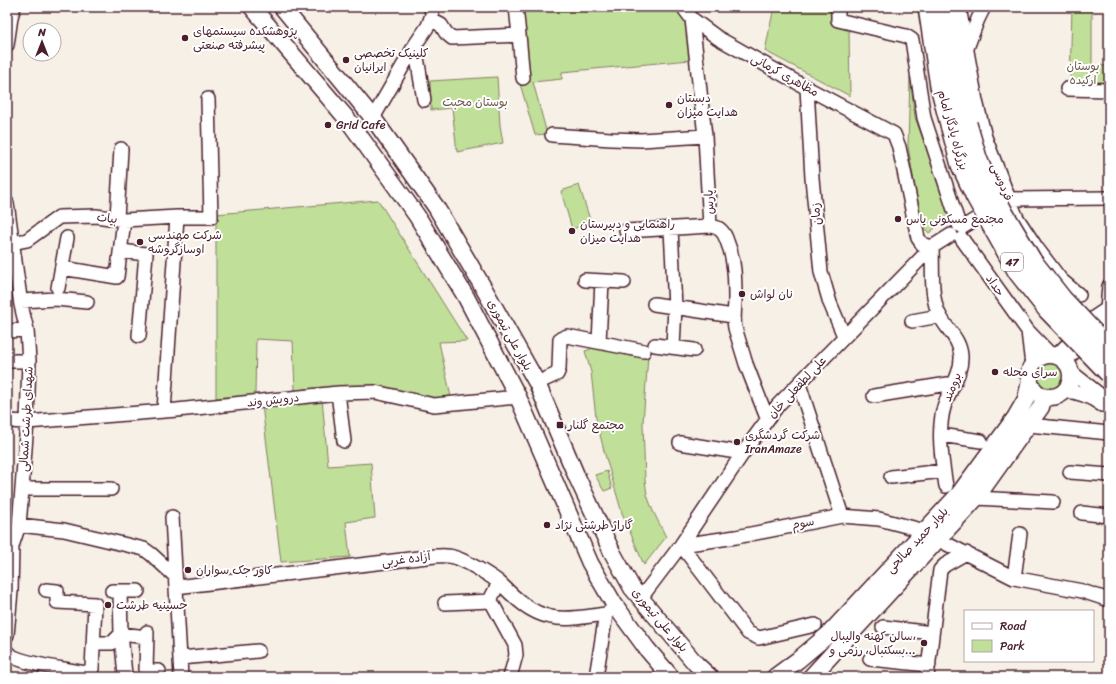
<svg xmlns="http://www.w3.org/2000/svg" width="1116" height="684" viewBox="0 0 1116 684" font-family="Sriracha,'Playpen Sans Arabic',sans-serif">
  <style>
    .green { fill: #c0df98; stroke: #857f62 }
    .lines { fill: none; stroke-linecap: round; stroke-linejoin: round }
    .minor-casing { stroke: #4a1f2b; stroke-width: 16 }
    .major-casing { stroke: #4a1f2b; stroke-width: 19 }
    .highway-casing { stroke: #4a1f2b; stroke-width: 22 }
    .minor { stroke: #fff; stroke-width: 13 }
    .major { stroke: #fff; stroke-width: 16 }
    .highway { stroke: #fff; stroke-width: 19 }
    .highway-bridge-casing { stroke: #4a1f2b; stroke-width: 22; stroke-linecap: butt }
    .highway-bridge { stroke: #fff; stroke-width: 19 }
    .poi-dot { fill: #4a1f2b; stroke: #fff; stroke-width: 1.5 }
    .labels { text-anchor: middle; dominant-baseline: central; stroke-width: 4; stroke-linejoin: round; paint-order: stroke }
    .shield { fill: #fff; stroke: #80626b; stroke-width: 1 }
    .shield-label { font-size: 11px; font-weight: bold; fill: #4a1f2b }
    .poi-label { font-size: 12px; fill: #4a1f2b; stroke: #fff; text-anchor: start }
    .park-label { font-size: 12px; fill: #6d594c; stroke: #fff }
    .street-label { font-size: 12px; fill: #4a1f2b; stroke: #fff }
  </style>
  <rect width="100%" height="100%" fill="#f6f0e7"/>
  <filter id="ink" filterUnits="userSpaceOnUse"><feTurbulence type="fractalNoise" baseFrequency=".025" numOctaves="2"/><feDisplacementMap in="SourceGraphic" scale="8" xChannelSelector="R" yChannelSelector="G"/><feConvolveMatrix kernelMatrix="1 2 1 2 8 2 1 2 1" color-interpolation-filters="sRGB"/></filter>
  <g filter="url(#ink)">
    <path class="green" d="M519 7H676L689 25 690 60 562 72V79L533 82 547 134 535 135 518 77Z
      M774 7H832L833 25 849 30 850 96 765 51Z
      M1072 7H1092V65L1108 66 1107 86 1070 84Z
      M497 77 500 125 503 143 457 152 452 108 431 110 430 81Z
      M910 77 915 117 950 213 947 218 929 233 921 224 908 146Z
      M579 185 591 223 572 229 561 191Z
      M378 200 467 341 439 342 451 397 432 400 375 386 295 391 293 341 256 339 255 395 216 398V214Z
      M601 345 648 356 643 423 645 480 647 495 653 511 666 537 644 565 622 513 604 451 596 418 591 372 585 351Z
      M1035 376a15 15 0 1 1 30 0a15 15 0 1 1-30 0Z
      M322 398 328 466 371 463 375 518 346 522 350 557 281 562 262 405Z
      M607 471 612 488 604 491 595 475Z"/>
    <g class="lines">
      <g class="minor-casing">
        <path id="minor" d="M516 7 519 35 523 78
          M683 7 692 19 718 38 807 88 894 134 899 147 918 238 922 244 932 247
          M838 7V20L906 36 912 40 924 118 959 225
          M959 7 976 101 985 137 1009 199 1017 218 1036 247 1061 280 1079 295
          M692 19 705 136 710 226
          M431 20 441 25 446 33 452 38 519 35
          M7 45 11 17 14 7
          M415 45 424 100
          M967 48 978 19 984 7
          M807 88 812 178 821 272 830 303 844 336
          M1067 89 1109 90
          M373 118 415 45 428 26 432 15 431 7
          M552 135 611 139 641 140 705 136
          M7 203 21 305 27 330 29 361 27 422 22 489 19 525 12 546 11 591 7 635
          M117 218 121 149
          M963 227 1009 199 1109 198
          M671 229 675 307 673 347
          M626 231 710 226C720 227 724 232 727 241 735 260 735 280 735 300 735 309 733 318 735 328L746 364 767 418
          M962 239 1028 331 1051 355
          M12 243 27 240 59 217 96 216 124 220 177 217H211L208 99
          M932 247C933 267 930 299 940 316 947 330 960 339 961 356 962 374 949 390 944 407 937 431 942 461 946 486
          M121 251 146 254 139 336
          M62 268 117 277 124 220
          M585 280 624 282
          M1109 286 1107 309 1109 316
          M58 288 67 238
          M21 301 56 299 87 302
          M654 304 733 316
          M912 321 939 316
          M7 331 27 330
          M1028 331 1032 365
          M599 342 602 281
          M655 345 694 350
          M1056 356 1095 317 1107 309 1102 326 1065 361
          M7 361H29
          M1070 371 1109 402
          M537 383 557 374 559 369 560 339 567 336 644 351
          M799 384 842 516
          M1065 391C1079 392 1090 396 1102 405
          M338 393 344 441
          M874 396 954 383
          M164 411 177 217
          M7 421 27 422 177 410 338 393 375 392 434 405 518 397
          M1029 425 1109 433
          M941 435 981 441
          M680 443 743 453
          M1070 472 1109 475
          M891 477 943 471
          M22 489H111
          M976 498 1053 502
          M1082 513 1109 516
          M172 517 181 677
          M19 525 64 530 144 549 151 554 175 576
          M937 539 1014 578 1082 591 1109 600
          M1014 578 1020 534
          M499 583 492 596 491 601 515 645 516 655 510 677
          M176 587 435 556C441 556 447 555 453 557 463 559 492 576 501 584 515 598 530 613 551 617 567 621 590 616 606 614L611 610 614 604
          M112 591H138
          M120 591 121 634 125 675
          M640 599 681 545 743 453 778 405 932 247 951 235
          M445 603 491 601
          M815 625 759 638 748 633 681 545 736 537 842 516 879 519 925 531
          M883 627 932 633
          M147 632 146 671H159
          M121 634 147 637
          M94 643H112L121 634
          M7 652C16 664 69 669 85 673L92 669 95 604 57 602V591L46 590
          M180 658 258 651
          M870 659 929 665
          M596 677 606 614
          M927 677 940 570 945 565 966 553"/>
      </g>
      <g class="major-casing">
        <path id="major" d="M252 7 348 120 417 216 466 297 518 397 590 563 614 604 647 649 671 677
          M282 7 373 118 436 207 483 287 537 383 576 475 612 552 632 588 696 664 710 677
          M1029 376a21 21 0 1 1 42 0a21 21 0 1 1-42 0Z
          M775 677 798 660 829 634 959 494 1015 418 1026 399 1030 381
          M811 677 976 498 1041 407 1044 396"/>
      </g>
      <g class="highway-casing">
        <path id="highway" d="M928 7 940 86 951 128
          M947 7 958 82 967 124"/>
      </g>
      <use href="#minor" class="minor"/>
      <use href="#major" class="major"/>
      <use href="#highway" class="highway"/>
      <g class="highway-bridge-casing">
        <path id="highway-bridge" d="M967 124 977 158 985 178 1004 214 1032 261 1062 299 1109 349
          M951 128 961 165 976 197 1018 272 1048 310 1109 373"/>
      </g>
      <use href="#highway-bridge" class="highway-bridge"/>
    </g>
  </g>
  <g class="poi-dot">
    <circle cx="185" cy="38" r="4"/>
    <circle cx="346" cy="60" r="4"/>
    <circle cx="669" cy="105" r="4"/>
    <circle cx="328" cy="125" r="4"/>
    <circle cx="898" cy="219" r="4"/>
    <circle cx="572" cy="231" r="4"/>
    <circle cx="140" cy="242" r="4"/>
    <circle cx="742" cy="294" r="4"/>
    <circle cx="995" cy="372" r="4"/>
    <rect x="556" y="421" width="8" height="8" rx="2"/>
    <circle cx="737" cy="442" r="4"/>
    <circle cx="547" cy="525" r="4"/>
    <circle cx="188" cy="570" r="4"/>
    <circle cx="108" cy="605" r="4"/>
    <circle cx="924" cy="643" r="4"/>
  </g>
  <g class="labels">
    <rect class="shield" x="1001" y="253" width="22" height="18" rx="3"/>
    <g class="shield-label">
      <text x="1012" y="262">47</text>
    </g>
    <g class="poi-label">
      <text x="193" y="31">پژوهشکده سیستمهای<tspan x="193" dy="14">پیشرفته صنعتی</tspan></text>
      <text x="354" y="53">کلینیک تخصصی<tspan x="354" dy="14">ایرانیان</tspan></text>
      <text x="677" y="98">دبستان<tspan x="677" dy="14">هدایت میزان</tspan></text>
      <text x="336" y="125">Grid Cafe</text>
      <text x="906" y="219">مجتمع مسکونی یاس</text>
      <text x="580" y="224">راهنمایی و دبیرستان<tspan x="580" dy="14">هدایت میزان</tspan></text>
      <text x="148" y="235">شرکت مهندسی<tspan x="148" dy="14">ا‌وسازگروشه</tspan></text>
      <text x="750" y="294">نان لواش</text>
      <text x="1003" y="372">سرای محله</text>
      <text x="568" y="425">مجتمع گلنار</text>
      <text x="745" y="435">شرکت گردشگری<tspan x="745" dy="14">IranAmaze</tspan></text>
      <text x="555" y="525">گاراژ طرشتی نژاد</text>
      <text x="196" y="570">کاور جک سواران</text>
      <text x="116" y="605">حسینیه طرشت</text>
      <text x="916" y="636" text-anchor="end">سالن کهنه والیبال،<tspan x="916" dy="14">بسکتبال، رزمی و...</tspan></text>
    </g>
    <g class="park-label">
      <text x="1083" y="66">بوستان<tspan x="1083" dy="14">ارکیده</tspan></text>
      <text x="475" y="102">بوستان محبت</text>
    </g>
    <g class="street-label">
      <text transform="translate(785 75) rotate(29)">مظاهری کرمانی</text>
      <text transform="translate(953 130) rotate(74)">بزرگراه یادگار امام</text>
      <text transform="translate(1002 182) rotate(68)">فردوسی</text>
      <text transform="translate(709 202) rotate(-92)">پارس</text>
      <text transform="translate(816 214) rotate(-95)">زمان</text>
      <text transform="translate(107 218) rotate(7)">بیات</text>
      <text transform="translate(995 285) rotate(55)">حداد</text>
      <text transform="translate(510 335) rotate(61)">بلوار علی تیموری</text>
      <text transform="translate(797 387) rotate(-47)">علی لطفعلی خان</text>
      <text transform="translate(952 387) rotate(-68)">برومند</text>
      <text transform="translate(273 400) rotate(-6)">درویش‌ وند</text>
      <text transform="translate(26 419) rotate(-87)">شهدای طرشت شمالی</text>
      <text transform="translate(803 523) rotate(-11)">سوم</text>
      <text transform="translate(917 540) rotate(-47)">بلوار حمید صالحی</text>
      <text transform="translate(406 559) rotate(-7)">آزاده غربی</text>
      <text transform="translate(660 620) rotate(50)">بلوار علی تیموری</text>
    </g>
  </g>
  <rect width="1116" height="684" fill="none" stroke="#fff" stroke-width="24"/>
  <rect x="12" y="12" width="1092" height="660" fill="none" stroke="#4a1f2b" stroke-width="1.5" filter="url(#ink)"/>
  <rect x="964" y="610" width="130" height="52" fill="#ffffff" stroke="#b7a5aa"/>
  <rect x="972" y="623" width="20" height="6" fill="#ffffff" stroke="#b7a5aa"/>
  <text x="1000" y="630" font-size="12" fill="#4a1f2b">Road</text>
  <rect x="972" y="640" width="20" height="12" fill="#c0df98" stroke="#b7a5aa"/>
  <text x="1000" y="650" font-size="12" fill="#4a1f2b">Park</text>
  <g transform="translate(42 42)"><circle r="19" fill="#ffffff" stroke="#b7a5aa"/>
  <path d="M0-3L7 15L0 10L-7 15Z" fill="#4a1f2b"/>
  <text y="-6" font-size="11" font-weight="bold" text-anchor="middle" fill="#4a1f2b">N</text>
  </g>
</svg>
